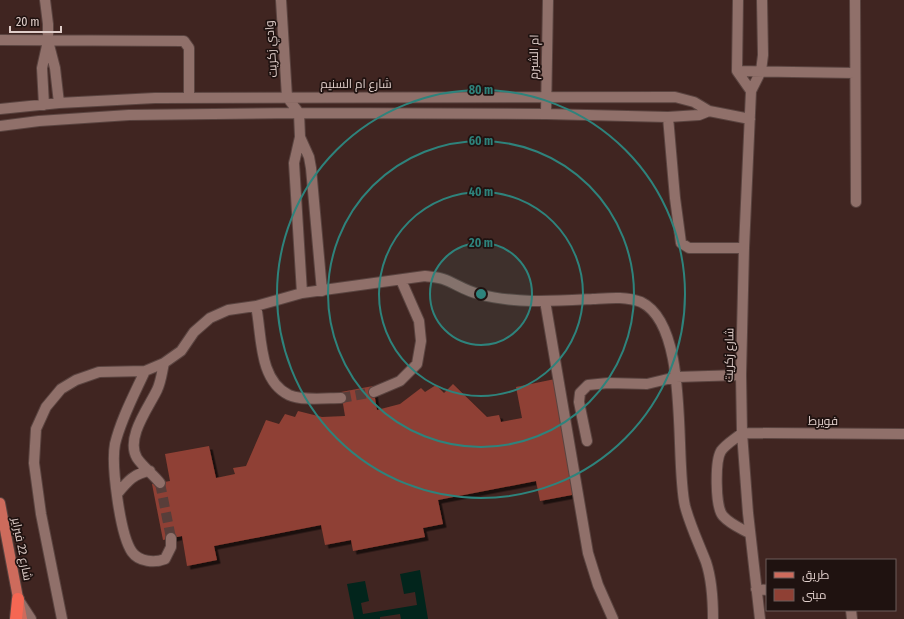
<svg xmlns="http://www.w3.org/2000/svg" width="904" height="619" viewBox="0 0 904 619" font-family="'Fira Sans Condensed',Cairo,sans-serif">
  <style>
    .water { fill: #02251c }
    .building { fill: #8f4034; filter: url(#shadow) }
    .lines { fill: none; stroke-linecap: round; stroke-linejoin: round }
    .minor-tunnel { stroke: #583e3a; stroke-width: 10; stroke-dasharray: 10 5; stroke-linecap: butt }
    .minor-casing { stroke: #5a4440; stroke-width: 12 }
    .major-casing { stroke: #5a4440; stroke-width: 12 }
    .highway-casing { stroke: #5a4440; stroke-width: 14 }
    .minor { stroke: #90706a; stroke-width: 10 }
    .major { stroke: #cd6b5c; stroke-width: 10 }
    .highway { stroke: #f56753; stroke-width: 12 }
    .ring { fill: none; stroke: #2e837c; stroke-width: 2 }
    .labels { text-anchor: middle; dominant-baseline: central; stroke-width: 3.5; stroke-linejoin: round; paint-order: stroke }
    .street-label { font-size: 12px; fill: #e0ceca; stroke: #1f1210 }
    .centre { fill: #2e837c; stroke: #1f1210; stroke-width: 2 }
    .ring-label { font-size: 12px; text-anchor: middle; font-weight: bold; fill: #2e837c; stroke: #1f1210; stroke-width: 3.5; stroke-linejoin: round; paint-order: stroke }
  </style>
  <defs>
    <filter id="shadow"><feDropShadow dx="3.5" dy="3.5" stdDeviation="0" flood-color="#0009"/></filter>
  </defs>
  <rect width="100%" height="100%" fill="#402521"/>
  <path class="water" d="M420 570 428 619H401L400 614 380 617V619H354L347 584 365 581 369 601 361 603 363 614 417 605 415 592 404 594 400 574Z"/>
  <path class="building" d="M555 379 577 494 540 501 536 481 438 500 443 524 423 528 425 537 353 551 351 540 325 545 321 525 214 546 217 560 187 566 182 536 163 540 152 484 170 481 165 454 209 446 216 478 235 474 233 468 246 466 266 420 279 424 285 414 295 417 298 411 322 417 345 416 341 392 373 386 377 410 400 404 421 388 425 392 436 385 444 393 453 384 487 417 499 415 501 422 522 418 516 387Z"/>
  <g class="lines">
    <path class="minor-tunnel" d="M341 398 374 392
      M160 483 171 538"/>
    <g class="minor-casing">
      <path id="minor" d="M281 0 287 97 299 113 300 137 294 163 302 293
        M738 0 737 71 751 91
        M855 0 856 202
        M0 40 184 41 189 48V97
        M48 41 55 68 59 103
        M737 71 855 73
        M44 105 42 68 48 41V24L45 0
        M0 109 59 103 155 98 675 97 694 102 709 111 750 119
        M546 114 548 0
        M668 117 675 198 681 243 689 248H744
        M0 126 39 121 129 115 299 113 546 114 668 117 699 115 709 111
        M300 137 309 157 311 168 322 291
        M545 301 588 553 598 585 613 619
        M256 306C262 334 258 380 289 395 301 401 328 398 341 398
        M145 371C134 395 121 419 115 444 111 465 120 535 132 552 139 562 155 563 165 559L171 547V538
        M374 392 400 381 417 364 421 341 419 321 401 280
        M587 441 579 402 580 393 588 385 608 383 647 384 676 377 741 375
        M160 483C153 474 143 467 137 458 125 438 149 407 157 390 161 382 162 372 164 363
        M117 494C127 482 134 473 150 471
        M749 533C740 528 730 524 723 516 715 507 715 461 721 451 726 444 735 439 742 433L904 434
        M756 589 767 590
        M18 599 31 619
        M851 610 852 619
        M62 619 41 514 34 463 36 429 46 407 61 389 76 380 99 372 145 371 164 363 181 351 194 332 210 318 228 310 256 306 302 293 425 276C431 277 437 277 443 279 455 283 465 291 479 294 515 304 556 301 593 299 609 298 626 296 641 302 691 326 674 459 685 506 690 525 699 544 706 562 712 580 713 600 713 619
        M760 619 748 513 742 433 741 375 744 248 751 91 761 71 763 55 762 0"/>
    </g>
    <g class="major-casing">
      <path id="major" d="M0 503 22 619"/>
    </g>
    <g class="highway-casing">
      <path id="highway" d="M16 619 18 599"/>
    </g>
    <use href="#minor" class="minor"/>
    <use href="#major" class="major"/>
    <use href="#highway" class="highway"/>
  </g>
  <circle cx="481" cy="294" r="51" fill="#2e837c" fill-opacity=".12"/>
  <g class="ring">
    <circle cx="481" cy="294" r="51"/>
    <circle cx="481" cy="294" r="102"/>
    <circle cx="481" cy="294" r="153"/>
    <circle cx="481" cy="294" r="204"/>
  </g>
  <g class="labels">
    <g class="street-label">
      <text transform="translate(271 49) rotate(-94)">وادي زكريت</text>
      <text transform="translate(534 57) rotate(-89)">ام الشبرم</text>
      <text x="356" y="84">شارع ام السنيم</text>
      <text transform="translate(729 355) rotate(-89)">شارع زكريت</text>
      <text x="823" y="421">فويرط</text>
      <text transform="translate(22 549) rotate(79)">شارع 22 فبراير</text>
    </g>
  </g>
  <circle cx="481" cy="294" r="6" class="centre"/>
  <g class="ring-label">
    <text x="481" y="94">80 m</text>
    <text x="481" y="145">60 m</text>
    <text x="481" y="196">40 m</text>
    <text x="481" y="247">20 m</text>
  </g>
  <rect x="766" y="559" width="130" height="52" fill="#1f1210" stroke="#6c5d5a"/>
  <rect x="774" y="572" width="20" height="6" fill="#cd6b5c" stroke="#6c5d5a"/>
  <text x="802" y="579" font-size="12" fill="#e0ceca">طريق</text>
  <rect x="774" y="589" width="20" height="12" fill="#8f4034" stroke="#6c5d5a"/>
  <text x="802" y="599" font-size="12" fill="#e0ceca">مبنى</text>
  <path d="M10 26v6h51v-6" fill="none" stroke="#e0ceca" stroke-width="2"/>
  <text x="16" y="26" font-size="12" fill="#e0ceca" stroke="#1f1210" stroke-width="3" paint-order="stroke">20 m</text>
</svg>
